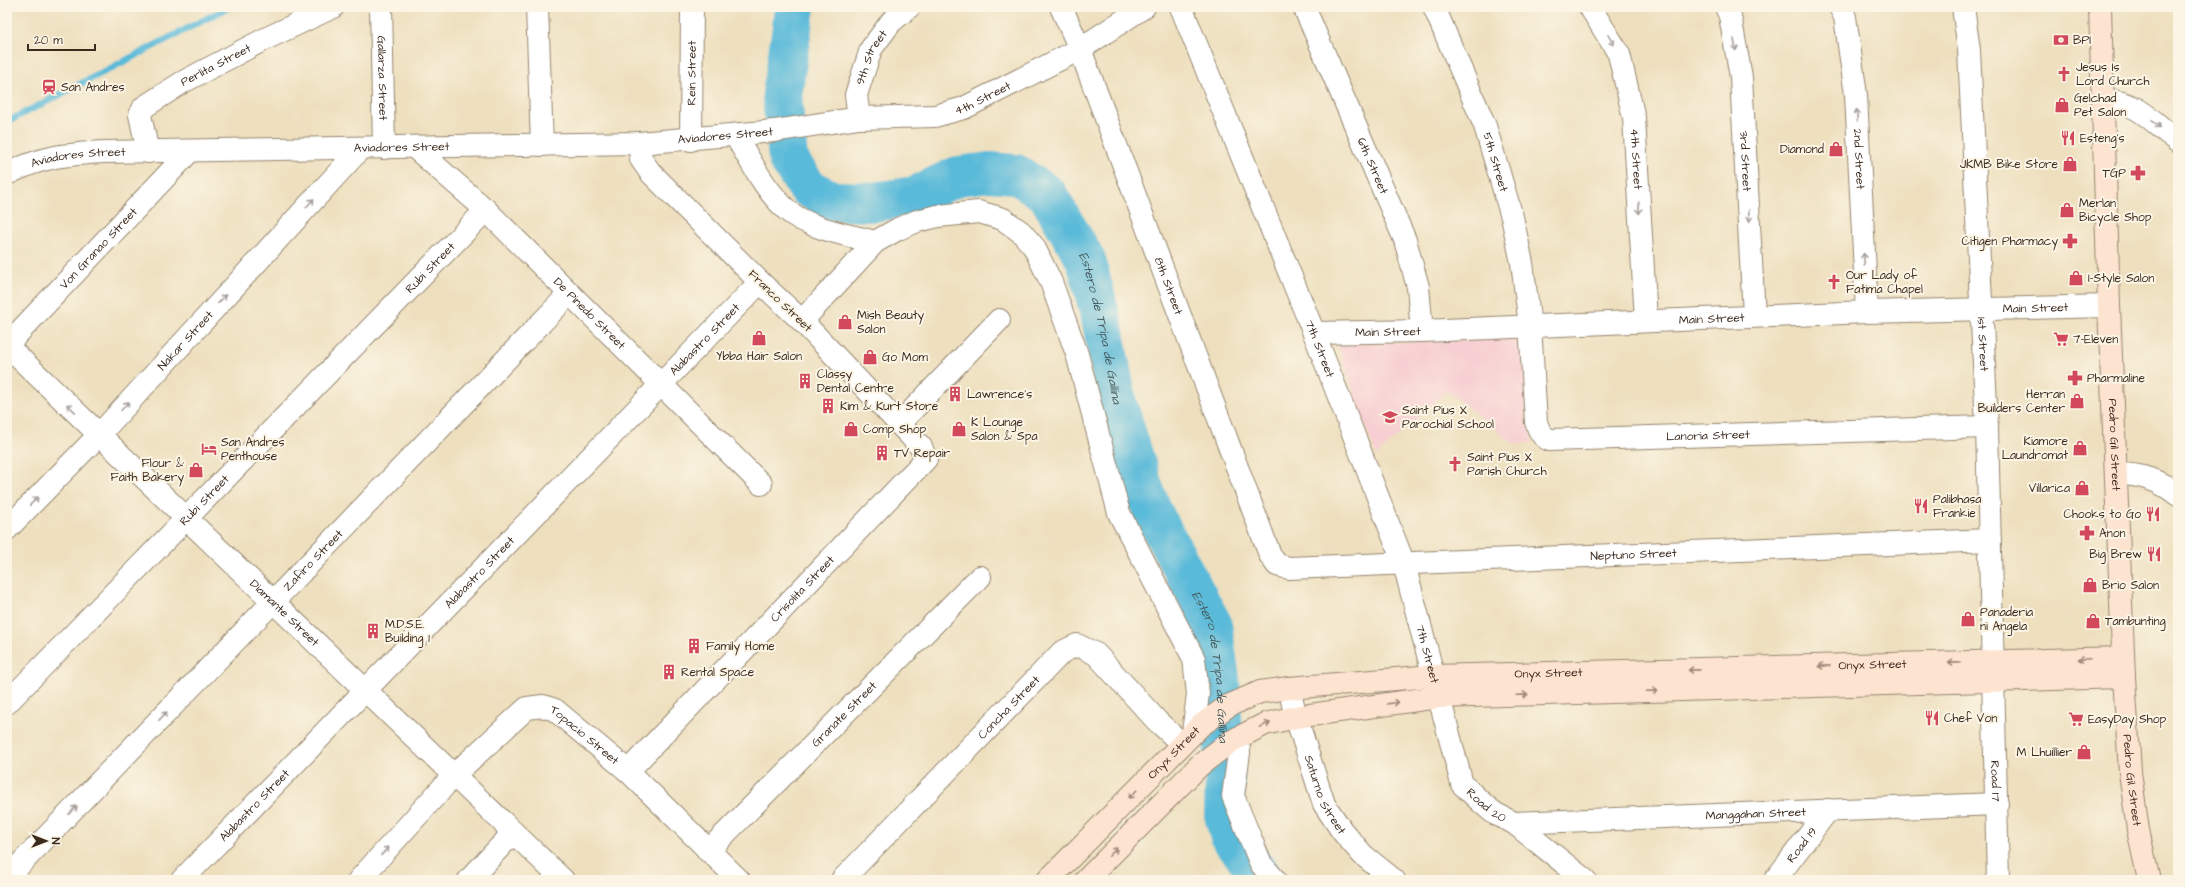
<svg xmlns="http://www.w3.org/2000/svg" width="2185" height="887" viewBox="0 0 2185 887" font-family="'Architects Daughter',sans-serif">
  <style>
    .built { fill: #f7cfd2 }
    .lines { fill: none; stroke-linecap: round; stroke-linejoin: round }
    .stream { stroke: #5abad9; stroke-width: 7 }
    .river { stroke: #5abad9; stroke-width: 40 }
    .minor-casing { stroke: #94856e; stroke-width: 24 }
    .tertiary-casing { stroke: #94856e; stroke-width: 24 }
    .secondary-casing { stroke: #94856e; stroke-width: 24 }
    .minor { stroke: #fff; stroke-width: 22 }
    .tertiary { stroke: #fff; stroke-width: 22 }
    .secondary { stroke: #fde4d1; stroke-width: 22 }
    .oneway { stroke: #a79f9a }
    .oneway2 { stroke: #9c8778 }
    .labels { text-anchor: middle; dominant-baseline: central; stroke-width: 4; stroke-linejoin: round; paint-order: stroke }
    .poi-label { font-size: 12px; fill: #3b2a1e; stroke: #fcf5e5; text-anchor: start }
    .street-label { font-size: 12px; fill: #3b2a1e; stroke: #fcf5e5 }
    .water-label { font-size: 13px; font-style: italic; fill: #465c5f; stroke: #fcf5e5 }
  </style>
  <rect width="100%" height="100%" fill="#fcf5e5"/>
  <filter id="ink" filterUnits="userSpaceOnUse"><feTurbulence type="fractalNoise" baseFrequency=".025" numOctaves="2"/><feDisplacementMap in="SourceGraphic" scale="8" xChannelSelector="R" yChannelSelector="G"/><feConvolveMatrix kernelMatrix="1 2 1 2 8 2 1 2 1" color-interpolation-filters="sRGB"/></filter>
  <filter id="wash" filterUnits="userSpaceOnUse"><feTurbulence type="fractalNoise" baseFrequency=".012" numOctaves="4" result="noise"/><feDisplacementMap in="SourceGraphic" scale="16" xChannelSelector="R" yChannelSelector="G"/><feGaussianBlur stdDeviation="0.9" result="paint"/><feColorMatrix in="noise" values="0 0 0 0 0 0 0 0 0 0 0 0 0 0 0 0 0 1.4 0 .05"/><feComposite in="paint" operator="in"/></filter>
  <g filter="url(#wash)">
    <rect width="100%" height="100%" fill="#eee0bf"/>
    <path class="built" d="M1525 338 1532 443 1515 444 1447 391 1376 456 1337 344Z"/>
    <g class="lines">
      <path class="stream" d="M7 122 229 7"/>
      <path class="river" id="s1" d="M795 7 782 95 788 159 808 188 833 201 873 202 915 196 958 176 989 172 1016 174 1047 194 1086 260 1103 327 1117 403 1143 487 1154 515 1212 624 1220 680 1225 777 1224 815 1230 837 1264 880"/>
    </g>
  </g>
  <g filter="url(#ink)">
    <g class="lines">
      <g class="minor-casing">
        <g id="minor">
          <path id="s2" d="M381 7 384 148"/>
          <path d="M537 7 542 145"/>
          <path id="s3" d="M1061 7 1080 49 1270 555 1277 565 1289 568 1990 540"/>
          <path id="s4" d="M1181 7 1314 333 1404 564 1462 784 1481 802 1494 813 1514 823 1585 880"/>
          <path id="s5" d="M1304 7 1405 240 1418 287 1422 331"/>
          <path id="s6" d="M1434 7 1485 126 1512 217 1522 263 1530 325 1536 422C1539 430 1541 436 1549 440L1987 427"/>
          <path id="s7" d="M1590 7 1619 54 1634 118 1646 320"/>
          <path id="s8" d="M1726 7 1730 16 1741 77 1754 316"/>
          <path id="s9" d="M1840 7 1845 17 1856 95 1867 312"/>
          <path id="s10" d="M1963 7 1969 50 1987 427 1998 880"/>
          <path d="M2103 100C2138 101 2152 121 2178 142"/>
          <path id="s11" d="M859 118 856 95 871 49 891 22 909 7"/>
          <path d="M735 135C751 161 765 191 788 211 810 229 849 235 875 242L898 229 917 221 938 216 979 212 1003 219 1021 232 1034 247 1051 282 1077 354 1119 513 1194 659 1198 694 1193 733"/>
          <path id="s12" d="M691 140 692 7"/>
          <path id="s13" d="M414 147 486 210 761 484"/>
          <path id="s14" d="M148 152 140 115 144 107 183 82 263 40 333 7"/>
          <path id="s15" d="M7 174C43 156 64 155 103 152L639 143 774 131 859 118 935 116 964 108 1080 49 1144 7"/>
          <path d="M802 321 875 242"/>
          <path id="s16" d="M1314 333 1422 331 1867 312 2109 306"/>
          <path id="s17" d="M7 345 189 152"/>
          <path d="M899 424 999 320"/>
          <path id="s18" d="M99 435 360 149"/>
          <path d="M2116 474C2141 474 2159 480 2178 495"/>
          <path id="s19" d="M1289 688 1296 717 1324 804 1342 831 1363 855 1394 880"/>
          <path id="s20" d="M7 703 486 210"/>
          <path d="M1238 738 1239 753 1233 796 1261 864 1275 880"/>
          <path id="s21" d="M628 771 926 459 921 447 802 321 760 282 650 172 641 159 639 143"/>
          <path id="s22" d="M1514 823 1997 804"/>
          <path id="s23" d="M708 851 980 577"/>
          <path id="s24" d="M7 878 569 294"/>
          <path id="s25" d="M182 880 760 282"/>
          <path id="s26" d="M359 880 454 775 527 708 543 706 555 710 628 771 739 880"/>
          <path d="M469 880 513 833"/>
          <path id="s27" d="M842 880 1062 652 1077 645 1096 654 1157 721 1182 744"/>
          <path id="s28" d="M1775 880 1828 810"/>
        </g>
      </g>
      <g class="tertiary-casing">
        <g id="tertiary">
          <path id="s29" d="M7 346 563 880"/>
          <path d="M7 529 99 435"/>
        </g>
      </g>
      <g class="secondary-casing">
        <g id="secondary">
          <path id="s30" d="M2100 7 2109 306 2124 677 2130 772 2138 830 2149 880"/>
          <path id="s31" d="M1048 880 1200 726 1228 706 1260 692 1289 688 1432 676 2123 658"/>
          <path d="M1086 880 1200 765 1230 742 1265 724 1296 717 1438 697 2124 677"/>
        </g>
      </g>
      <use href="#minor" class="minor"/>
      <use href="#tertiary" class="tertiary"/>
      <use href="#secondary" class="secondary"/>
    </g>
    <defs><path id="oneway-shaft" d="M-6 0H5M1.5-3L5.5 0L1.5 3" fill="none" stroke-width="1.6" stroke-linecap="round" stroke-linejoin="round"/></defs>
    <g class="oneway">
      <use href="#oneway-shaft" transform="translate(1611 40) rotate(60)"/>
      <use href="#oneway-shaft" transform="translate(1735 45) rotate(80)"/>
      <use href="#oneway-shaft" transform="translate(1857 115) rotate(-93)"/>
      <use href="#oneway-shaft" transform="translate(2156 124) rotate(40)"/>
      <use href="#oneway-shaft" transform="translate(310 203) rotate(-48)"/>
      <use href="#oneway-shaft" transform="translate(1639 208) rotate(87)"/>
      <use href="#oneway-shaft" transform="translate(1749 216) rotate(87)"/>
      <use href="#oneway-shaft" transform="translate(1864 259) rotate(-93)"/>
      <use href="#oneway-shaft" transform="translate(222 299) rotate(-48)"/>
      <use href="#oneway-shaft" transform="translate(125 406) rotate(-48)"/>
      <use href="#oneway-shaft" transform="translate(71 408) rotate(-136)"/>
      <use href="#oneway-shaft" transform="translate(34 501) rotate(-46)"/>
      <use href="#oneway-shaft" transform="translate(163 716) rotate(-46)"/>
      <use href="#oneway-shaft" transform="translate(73 810) rotate(-46)"/>
      <use href="#oneway-shaft" transform="translate(385 851) rotate(-47)"/>
    </g>
    <g class="oneway2">
      <use href="#oneway-shaft" transform="translate(2084 659) rotate(178)"/>
      <use href="#oneway-shaft" transform="translate(1954 663) rotate(179)"/>
      <use href="#oneway-shaft" transform="translate(1824 666) rotate(179)"/>
      <use href="#oneway-shaft" transform="translate(1694 670) rotate(179)"/>
      <use href="#oneway-shaft" transform="translate(1652 691) rotate(-2)"/>
      <use href="#oneway-shaft" transform="translate(1522 695) rotate(-2)"/>
      <use href="#oneway-shaft" transform="translate(1393 703) rotate(-8)"/>
      <use href="#oneway-shaft" transform="translate(1265 725) rotate(-20)"/>
      <use href="#oneway-shaft" transform="translate(1133 794) rotate(135)"/>
      <use href="#oneway-shaft" transform="translate(1113 852) rotate(-45)"/>
    </g>
  </g>
  <defs>
    <g id="bank-bare" transform="scale(1.2)"><path d="M-6-4H6V4H-6ZM0-2.3a2.3 2.3 0 1 0 0 4.6a2.3 2.3 0 1 0 0-4.6Z" fill="#d1495b" stroke="#fcf5e5" stroke-width="2.5" paint-order="stroke"/></g>
    <g id="church-bare" transform="scale(1.2)"><path d="M-1.2-6h2.4v3.5h3.3v2.4h-3.3V6h-2.4V-.1h-3.3v-2.4h3.3Z" fill="#d1495b" stroke="#fcf5e5" stroke-width="2.5" paint-order="stroke"/></g>
    <g id="station-bare" transform="scale(1.2)"><path d="M-3-6H3Q5-6 5-4V2Q5 4 3 4L4.5 6H3L1.5 4h-3L-3 6H-4.5L-3 4Q-5 4-5 2V-4Q-5-6-3-6ZM-3.5-4v3h7v-3ZM-3.5 1v1.5H-2V1ZM2 1v1.5H3.5V1Z" fill="#d1495b" stroke="#fcf5e5" stroke-width="2.5" paint-order="stroke"/></g>
    <g id="shop-bare" transform="scale(1.2)"><path d="M-5-2.5h2.3a2.7 3.5 0 0 1 5.4 0H5L5.5 6h-11ZM-1.5-2.5h3a1.5 2.3 0 0 0-3 0Z" fill="#d1495b" stroke="#fcf5e5" stroke-width="2.5" paint-order="stroke"/></g>
    <g id="restaurant-bare" transform="scale(1.2)"><path d="M-5-6h1v4h1v-4h1v4h1v-4h1v5L-1.5 .5V6h-2V.5L-5-1ZM5-6V6H3V1.5H1.5Q1.5-4 5-6Z" fill="#d1495b" stroke="#fcf5e5" stroke-width="2.5" paint-order="stroke"/></g>
    <g id="pharmacy-bare" transform="scale(1.2)"><path d="M-2-6h4v4h4v4h-4v4h-4v-4h-4v-4h4Z" fill="#d1495b" stroke="#fcf5e5" stroke-width="2.5" paint-order="stroke"/></g>
    <g id="supermarket-bare" transform="scale(1.2)"><path d="M-6-5.5h2.5l.6 2H6L4.5 2H-2.5L-4.4-4H-6ZM-1.5 3.2a1.3 1.3 0 1 0 .1 0ZM3 3.2a1.3 1.3 0 1 0 .1 0Z" fill="#d1495b" stroke="#fcf5e5" stroke-width="2.5" paint-order="stroke"/></g>
    <g id="building-bare" transform="scale(1.2)"><path d="M-4-6H4V6H1V3H-1V6H-4ZM-2.5-4.3h1.7v1.8h-1.7ZM.8-4.3h1.7v1.8H.8ZM-2.5-1h1.7V.8h-1.7ZM.8-1h1.7V.8H.8Z" fill="#d1495b" stroke="#fcf5e5" stroke-width="2.5" paint-order="stroke"/></g>
    <g id="school-bare" transform="scale(1.2)"><path d="M0-5L7-2L0 1L-7-2ZM-4 1L0 2.5L4 1V4Q0 6-4 4Z" fill="#d1495b" stroke="#fcf5e5" stroke-width="2.5" paint-order="stroke"/></g>
    <g id="hotel-bare" transform="scale(1.2)"><path d="M-6-4.5h1.5V1H6V5H4.5V3h-9V5H-6ZM-4 0a1.8 1.8 0 1 1 3.6 0ZM.5 0V-2.5h3Q6-2.5 6 0Z" fill="#d1495b" stroke="#fcf5e5" stroke-width="2.5" paint-order="stroke"/></g>
  </defs>
  <g fill-rule="evenodd">
    <use href="#bank-bare" x="2061" y="40"/>
    <use href="#church-bare" x="2064" y="74"/>
    <use href="#station-bare" x="49" y="87"/>
    <use href="#shop-bare" x="2062" y="105"/>
    <use href="#restaurant-bare" x="2068" y="138"/>
    <use href="#shop-bare" x="1836" y="149"/>
    <use href="#shop-bare" x="2070" y="164"/>
    <use href="#pharmacy-bare" x="2138" y="173"/>
    <use href="#shop-bare" x="2067" y="210"/>
    <use href="#pharmacy-bare" x="2070" y="241"/>
    <use href="#shop-bare" x="2076" y="278"/>
    <use href="#church-bare" x="1834" y="282"/>
    <use href="#shop-bare" x="845" y="322"/>
    <use href="#shop-bare" x="759" y="338"/>
    <use href="#supermarket-bare" x="2061" y="339"/>
    <use href="#shop-bare" x="870" y="357"/>
    <use href="#pharmacy-bare" x="2075" y="378"/>
    <use href="#building-bare" x="805" y="381"/>
    <use href="#building-bare" x="955" y="394"/>
    <use href="#shop-bare" x="2077" y="401"/>
    <use href="#building-bare" x="828" y="406"/>
    <use href="#school-bare" x="1390" y="417"/>
    <use href="#shop-bare" x="851" y="429"/>
    <use href="#shop-bare" x="959" y="429"/>
    <use href="#shop-bare" x="2080" y="448"/>
    <use href="#hotel-bare" x="209" y="449"/>
    <use href="#building-bare" x="882" y="453"/>
    <use href="#church-bare" x="1455" y="464"/>
    <use href="#shop-bare" x="196" y="470"/>
    <use href="#shop-bare" x="2082" y="488"/>
    <use href="#restaurant-bare" x="1921" y="506"/>
    <use href="#restaurant-bare" x="2153" y="514"/>
    <use href="#pharmacy-bare" x="2087" y="533"/>
    <use href="#restaurant-bare" x="2154" y="554"/>
    <use href="#shop-bare" x="2090" y="585"/>
    <use href="#shop-bare" x="1968" y="619"/>
    <use href="#shop-bare" x="2093" y="621"/>
    <use href="#building-bare" x="373" y="631"/>
    <use href="#building-bare" x="694" y="646"/>
    <use href="#building-bare" x="669" y="672"/>
    <use href="#restaurant-bare" x="1932" y="718"/>
    <use href="#supermarket-bare" x="2076" y="719"/>
    <use href="#shop-bare" x="2084" y="752"/>
  </g>
  <g class="labels">
    <g class="poi-label">
      <text x="2073" y="40">BPI</text>
      <text x="2076" y="67">Jesus Is<tspan x="2076" dy="14">Lord Church</tspan></text>
      <text x="61" y="87">San Andres</text>
      <text x="2074" y="98">Gelchad<tspan x="2074" dy="14">Pet Salon</tspan></text>
      <text x="2080" y="138">Esteng's</text>
      <text x="1824" y="149" text-anchor="end">Diamond</text>
      <text x="2058" y="164" text-anchor="end">JKMB Bike Store</text>
      <text x="2126" y="173" text-anchor="end">TGP</text>
      <text x="2079" y="203">Merlan<tspan x="2079" dy="14">Bicycle Shop</tspan></text>
      <text x="2058" y="241" text-anchor="end">Citigen Pharmacy</text>
      <text x="1846" y="275">Our Lady of<tspan x="1846" dy="14">Fatima Chapel</tspan></text>
      <text x="2088" y="278">I-Style Salon</text>
      <text x="857" y="315">Mish Beauty<tspan x="857" dy="14">Salon</tspan></text>
      <text x="2073" y="339">7-Eleven</text>
      <text x="759" y="356" text-anchor="middle">Ybba Hair Salon</text>
      <text x="882" y="357">Go Mom</text>
      <text x="817" y="374">Classy<tspan x="817" dy="14">Dental Centre</tspan></text>
      <text x="2087" y="378">Pharmaline</text>
      <text x="967" y="394">Lawrence's</text>
      <text x="2065" y="394" text-anchor="end">Herran<tspan x="2065" dy="14">Builders Center</tspan></text>
      <text x="840" y="406">Kim &amp; Kurt Store</text>
      <text x="1402" y="410">Saint Pius X<tspan x="1402" dy="14">Parochial School</tspan></text>
      <text x="971" y="422">K Lounge<tspan x="971" dy="14">Salon &amp; Spa</tspan></text>
      <text x="863" y="429">Comp Shop</text>
      <text x="2068" y="441" text-anchor="end">Kiamore<tspan x="2068" dy="14">Laundromat</tspan></text>
      <text x="221" y="442">San Andres<tspan x="221" dy="14">Penthouse</tspan></text>
      <text x="894" y="453">TV Repair</text>
      <text x="1467" y="457">Saint Pius X<tspan x="1467" dy="14">Parish Church</tspan></text>
      <text x="184" y="463" text-anchor="end">Flour &amp;<tspan x="184" dy="14">Faith Bakery</tspan></text>
      <text x="2070" y="488" text-anchor="end">Villarica</text>
      <text x="1933" y="499">Palibhasa<tspan x="1933" dy="14">Frankie</tspan></text>
      <text x="2141" y="514" text-anchor="end">Chooks to Go</text>
      <text x="2099" y="533">Anon</text>
      <text x="2142" y="554" text-anchor="end">Big Brew</text>
      <text x="2102" y="585">Brio Salon</text>
      <text x="1980" y="612">Panaderia<tspan x="1980" dy="14">ni Angela</tspan></text>
      <text x="2105" y="621">Tambunting</text>
      <text x="385" y="624">M.D.S.E.<tspan x="385" dy="14">Building 1</tspan></text>
      <text x="706" y="646">Family Home</text>
      <text x="681" y="672">Rental Space</text>
      <text x="1944" y="718">Chef Von</text>
      <text x="2088" y="719">EasyDay Shop</text>
      <text x="2072" y="752" text-anchor="end">M Lhuillier</text>
    </g>
    <g class="street-label">
      <text stroke="none"><textPath href="#s11" startOffset="64">9th Street</textPath></text>
      <text stroke="none"><textPath href="#s14" startOffset="130">Perlita Street</textPath></text>
      <text stroke="none"><textPath href="#s12" startOffset="67">Rein Street</textPath></text>
      <text stroke="none"><textPath href="#s2" startOffset="71">Gallarza Street</textPath></text>
      <text stroke="none"><textPath href="#s15" startOffset="984">4th Street</textPath></text>
      <text stroke="none"><textPath href="#s15" startOffset="722">Aviadores Street</textPath></text>
      <text stroke="none"><textPath href="#s15" startOffset="398">Aviadores Street</textPath></text>
      <text stroke="none"><textPath href="#s15" startOffset="74">Aviadores Street</textPath></text>
      <text stroke="none"><textPath href="#s7" startOffset="162">4th Street</textPath></text>
      <text stroke="none"><textPath href="#s9" startOffset="154">2nd Street</textPath></text>
      <text stroke="none"><textPath href="#s8" startOffset="156">3rd Street</textPath></text>
      <text stroke="none"><textPath href="#s6" startOffset="167">5th Street</textPath></text>
      <text stroke="none"><textPath href="#s5" startOffset="173">6th Street</textPath></text>
      <text stroke="none"><textPath href="#s17" startOffset="133">Von Granao Street</textPath></text>
      <text stroke="none"><textPath href="#s20" startOffset="607">Rubi Street</textPath></text>
      <text stroke="none"><textPath href="#s3" startOffset="299">8th Street</textPath></text>
      <text transform="translate(780 301) rotate(44)">Franco Street</text>
      <text stroke="none"><textPath href="#s16" startOffset="722">Main Street</textPath></text>
      <text stroke="none"><textPath href="#s13" startOffset="242">De Pinedo Street</textPath></text>
      <text stroke="none"><textPath href="#s16" startOffset="398">Main Street</textPath></text>
      <text stroke="none"><textPath href="#s16" startOffset="74">Main Street</textPath></text>
      <text stroke="none"><textPath href="#s18" startOffset="128">Nakar Street</textPath></text>
      <text stroke="none"><textPath href="#s25" startOffset="752">Alabastro Street</textPath></text>
      <text stroke="none"><textPath href="#s10" startOffset="338">1st Street</textPath></text>
      <text stroke="none"><textPath href="#s4" startOffset="369">7th Street</textPath></text>
      <text stroke="none"><textPath href="#s6" startOffset="613">Lanoria Street</textPath></text>
      <text stroke="none"><textPath href="#s30" startOffset="438">Pedro Gil Street</textPath></text>
      <text stroke="none"><textPath href="#s20" startOffset="283">Rubi Street</textPath></text>
      <text stroke="none"><textPath href="#s3" startOffset="956">Neptuno Street</textPath></text>
      <text stroke="none"><textPath href="#s24" startOffset="441">Zafiro Street</textPath></text>
      <text stroke="none"><textPath href="#s25" startOffset="428">Alabastro Street</textPath></text>
      <text stroke="none"><textPath href="#s21" startOffset="252">Crisolita Street</textPath></text>
      <text stroke="none"><textPath href="#s29" startOffset="385">Diamante Street</textPath></text>
      <text stroke="none"><textPath href="#s4" startOffset="693">7th Street</textPath></text>
      <text stroke="none"><textPath href="#s31" startOffset="899">Onyx Street</textPath></text>
      <text stroke="none"><textPath href="#s31" startOffset="575">Onyx Street</textPath></text>
      <text stroke="none"><textPath href="#s27" startOffset="240">Concha Street</textPath></text>
      <text stroke="none"><textPath href="#s23" startOffset="193">Granate Street</textPath></text>
      <text stroke="none"><textPath href="#s26" startOffset="308">Topacio Street</textPath></text>
      <text stroke="none"><textPath href="#s31" startOffset="179">Onyx Street</textPath></text>
      <text stroke="none"><textPath href="#s30" startOffset="774">Pedro Gil Street</textPath></text>
      <text stroke="none"><textPath href="#s10" startOffset="775">Road 17</textPath></text>
      <text stroke="none"><textPath href="#s19" startOffset="113">Saturno Street</textPath></text>
      <text stroke="none"><textPath href="#s4" startOffset="860">Road 20</textPath></text>
      <text stroke="none"><textPath href="#s25" startOffset="104">Alabastro Street</textPath></text>
      <text stroke="none"><textPath href="#s22" startOffset="242">Manggahan Street</textPath></text>
      <text stroke="none"><textPath href="#s28" startOffset="44">Road 19</textPath></text>
    </g>
    <g class="water-label">
      <text stroke="none"><textPath href="#s1" startOffset="588">Estero de Tripa de Gallina</textPath></text>
      <text stroke="none"><textPath href="#s1" startOffset="948">Estero de Tripa de Gallina</textPath></text>
    </g>
  </g>
  <rect width="2185" height="887" fill="none" stroke="#fcf5e5" stroke-width="24"/>
  <g transform="translate(46 841) rotate(90)" stroke="#fcf5e5" stroke-width="3" paint-order="stroke">
  <path d="M0-3L7 15L0 10L-7 15Z" fill="#3b2a1e"/>
  <text y="-6" font-size="11" font-weight="bold" text-anchor="middle" fill="#3b2a1e">N</text>
  </g>
  <path d="M28 44v6h67v-6" fill="none" stroke="#3b2a1e" stroke-width="2"/>
  <text x="34" y="44" font-size="12" fill="#3b2a1e" stroke="#fcf5e5" stroke-width="3" paint-order="stroke">20 m</text>
</svg>
